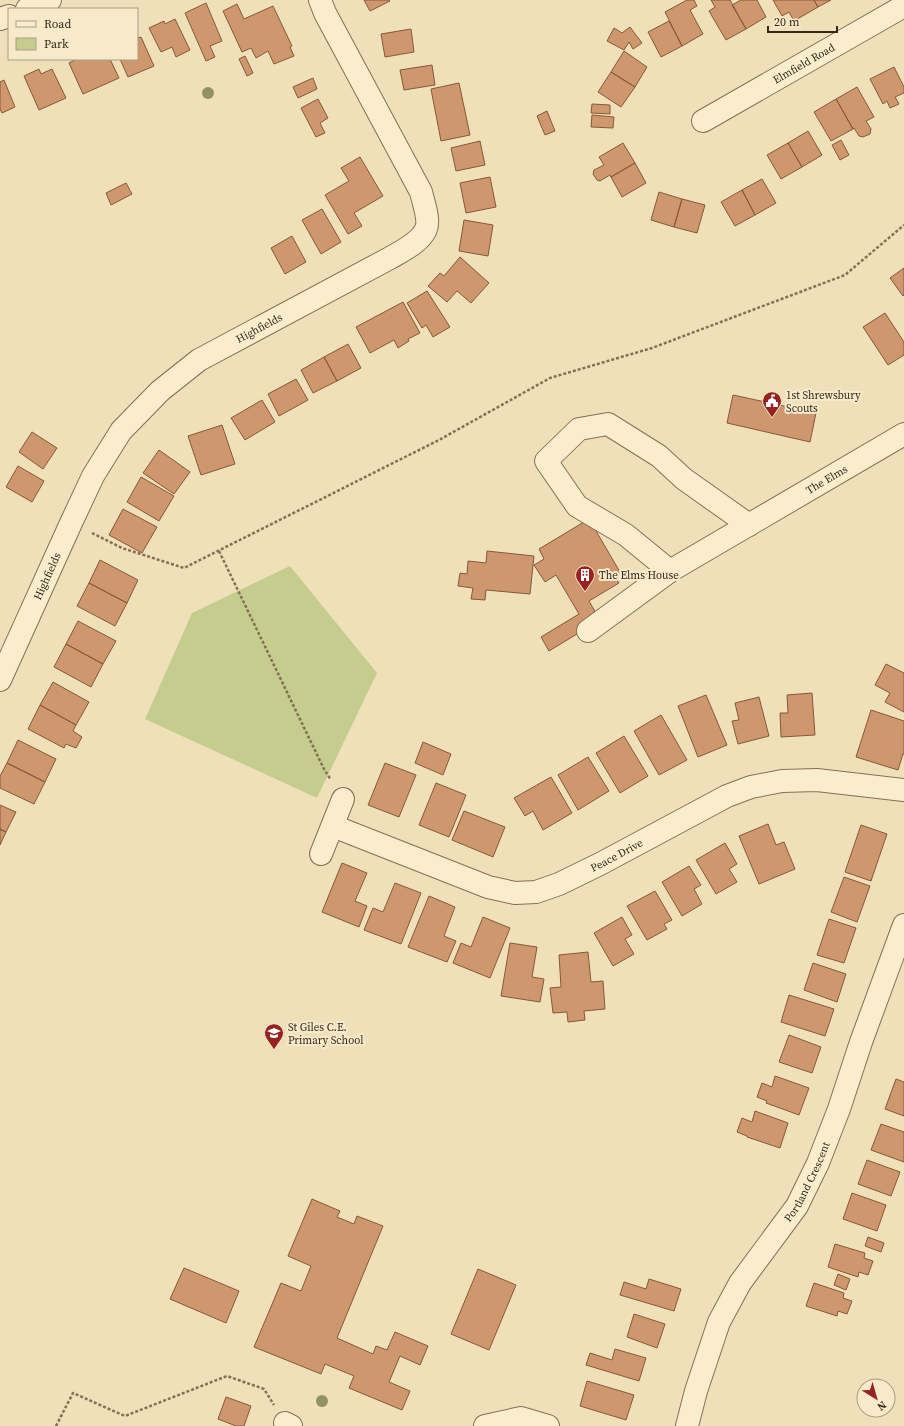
<svg xmlns="http://www.w3.org/2000/svg" width="904" height="1426" viewBox="0 0 904 1426" font-family="'Source Serif 4',serif">
  <style>
    .green { fill: #c5cd8e }
    .building { fill: #cf976e; stroke: #865839 }
    .lines { fill: none; stroke-linecap: round; stroke-linejoin: round }
    .minor-casing { stroke: #866f54; stroke-width: 24 }
    .path { stroke: #866f54; stroke-width: 2.5; stroke-dasharray: 3 2; stroke-linecap: butt }
    .minor { stroke: #faedcd; stroke-width: 22 }
    .tree { fill: #929265 }
    .labels { text-anchor: middle; dominant-baseline: central; stroke-width: 4; stroke-linejoin: round; paint-order: stroke }
    .street-label { font-size: 11px; fill: #35271a; stroke: #f7eaca }
    .poi-label { font-size: 11px; fill: #35271a; stroke: #f7eaca; text-anchor: start }
  </style>
  <rect width="100%" height="100%" fill="#efe0ba"/>
  <path class="green" d="M290 566 377 673 317 798 145 719 192 613Z"/>
  <path class="building" d="M364 0H389L390 1 370 11Z
    M687 0H694L697 6 690 10 703 34 682 46 665 12Z
    M711 0H730L746 29 726 40 709 11 715 7Z
    M741 0H757L766 17 746 29 732 5Z
    M773 0H814L818 7 794 21 789 12 782 16Z
    M814 0H831L818 7Z
    M206 3 222 41 210 46 215 57 206 61 185 13Z
    M237 4 244 19 273 6 292 46 290 47 294 56 274 64 268 51 256 58 251 48 242 52 223 11Z
    M175 19 190 50 176 57 172 47 161 52 149 28 164 21 165 24Z
    M669 21 682 46 661 57 648 32Z
    M630 27 642 43 633 49 629 42 624 50 607 41 614 28 622 33Z
    M411 29 414 52 385 57 381 34Z
    M141 37 154 66 128 77 120 59H137V38Z
    M624 51 647 67 635 87 611 72Z
    M245 56 253 73 247 76 239 59Z
    M77 59H110L119 78 83 94 69 63Z
    M432 65 435 85 404 90 400 70Z
    M894 67 904 87V93L895 97 899 104 890 108 887 101 883 104 870 79Z
    M39 69 41 74 52 69 66 98 39 110 24 76Z
    M611 72 635 87 621 107 598 92Z
    M313 78 317 89 298 98 293 87Z
    M4 80 15 107 2 113 0 109V82Z
    M459 83 470 135 441 141 431 89Z
    M857 87 874 117 866 121 871 129 870 134 863 137 859 136 854 128 853 129 836 99Z
    M318 99 328 118 320 123 325 133 316 137 301 108Z
    M836 99 853 129 831 141 814 112Z
    M592 104 610 105V114L591 113Z
    M547 111 555 131 545 135 537 116Z
    M592 115 614 117 613 128 591 127Z
    M808 131 822 155 802 167 788 143Z
    M841 140 849 155 840 160 832 145Z
    M480 141 485 165 456 171 451 148Z
    M623 143 635 163 611 177 610 175 600 181 597 180 593 174 594 170 604 165 599 157Z
    M788 143 802 167 781 179 767 155Z
    M360 157 383 196 354 213 362 226 348 234 325 195 349 181 341 168Z
    M635 163 646 183 622 197 611 177Z
    M490 177 496 207 466 213 460 183Z
    M762 179 776 203 755 215 742 190Z
    M126 183 132 194 111 205 106 193Z
    M742 190 755 215 735 226 721 202Z
    M659 192 682 199 674 227 651 220Z
    M682 199 705 205 697 233 674 227Z
    M322 209 341 242 321 254 302 220Z
    M464 220 493 225 488 256 459 251Z
    M292 236 306 262 285 274 271 248Z
    M460 257 489 283 471 303 457 291 447 302 428 286 440 273 444 276Z
    M904 268V295L903 296 890 278Z
    M427 291 450 327 433 337 426 325 422 328 407 303Z
    M403 302 420 333 408 339 409 341 398 348 394 340 370 353 356 327Z
    M885 313 904 342V355L888 365 863 327Z
    M348 344 361 368 337 381 324 357Z
    M324 357 337 381 313 393 301 370Z
    M296 379 308 400 279 416 268 394Z
    M733 395 816 413 810 442 727 423Z
    M262 400 275 422 245 440 231 418Z
    M222 425 235 464 201 475 188 436Z
    M32 432 57 448 43 469 19 452Z
    M159 450 190 472 174 494 143 473Z
    M18 466 44 481 32 502 6 487Z
    M141 477 174 496 159 521 127 502Z
    M123 509 157 527 142 553 109 535Z
    M589 519 620 572 614 576 619 583 589 601 600 620 549 651 541 637 579 614 556 575 545 582 534 565 544 559 539 549Z
    M487 551 534 556 530 594 486 590 485 600 471 599 473 588 458 586 460 573 467 574 468 561 486 563Z
    M100 560 138 580 127 603 89 583Z
    M89 583 127 603 115 626 77 606Z
    M78 621 116 641 103 664 66 644Z
    M66 644 103 664 91 687 54 667Z
    M886 664 904 673V712L885 702 890 693 875 685Z
    M53 682 89 702 76 725 40 705Z
    M812 693 815 735 781 737 780 713H788L787 695Z
    M706 695 727 745 698 757 678 706Z
    M759 697 769 736 738 744 732 721 739 720 735 703Z
    M40 705 76 725 73 731 82 737 76 748 66 744 64 748 28 729Z
    M871 710 904 721V754H903L898 770 856 757Z
    M661 715 687 760 659 775 634 731Z
    M624 736 648 776 620 793 596 753Z
    M18 740 56 759 45 782 7 763Z
    M423 742 451 754 443 775 415 763Z
    M588 757 609 791 578 810 558 775Z
    M7 763 45 782 34 804 0 788V776Z
    M385 763 416 775 399 817 368 805Z
    M551 777 572 813 543 830 533 811 525 816 514 798Z
    M436 783 466 795 449 837 419 825Z
    M0 805 16 812 6 832 0 829Z
    M464 811 505 827 493 857 452 840Z
    M768 824 776 845 784 842 795 869 759 884 739 836Z
    M861 825 887 834 871 881 845 872Z
    M0 829 6 832 0 845Z
    M725 843 737 864 729 869 737 882 716 894 696 860Z
    M342 863 367 873 355 901 367 906 359 927 322 912Z
    M689 866 701 885 694 889 702 904 682 916 662 882Z
    M844 877 870 886 857 922 831 912Z
    M395 883 421 893 401 944 364 930 373 908 383 912Z
    M655 891 672 920 664 924 667 929 647 940 627 906Z
    M429 896 455 907 444 936 456 941 447 962 408 947Z
    M483 917 510 928 490 978 453 963 461 943 471 947Z
    M622 917 632 935 625 939 634 954 613 966 594 933Z
    M829 919 856 928 844 963 817 955Z
    M510 943 537 947 532 977 544 979 540 1002 501 996Z
    M588 952 591 982 603 981 605 1009 584 1011 585 1020 568 1022 567 1012 553 1013 550 988 561 987 559 955Z
    M813 963 846 974 837 1002 804 990Z
    M789 995 834 1009 825 1036 781 1022Z
    M789 1035 821 1047 812 1073 779 1062Z
    M775 1076 809 1088 799 1115 766 1103 767 1101 757 1097 762 1083 772 1087Z
    M896 1079 904 1082V1116L885 1109Z
    M755 1111 788 1123 780 1148 747 1137V1136L737 1132 742 1118 752 1122Z
    M881 1124 904 1132V1162L871 1150Z
    M867 1160 900 1172 891 1196 858 1184Z
    M852 1193 886 1205 877 1231 843 1219Z
    M312 1199 340 1211 337 1217 354 1224 357 1216 383 1226 337 1338 373 1354 376 1346 387 1350 395 1332 428 1346 420 1365 400 1356 389 1382 410 1391 402 1410 349 1388 354 1376 325 1364 321 1374 254 1347 281 1283 301 1291 311 1266 288 1256Z
    M868 1237 884 1243 881 1252 865 1246Z
    M835 1244 865 1253 864 1258 873 1261 868 1275 859 1272 858 1277 828 1267Z
    M184 1268 239 1291 226 1323 170 1299Z
    M478 1269 516 1285 489 1350 451 1334Z
    M838 1274 850 1279 846 1290 834 1285Z
    M649 1279 681 1289 674 1311 620 1295 624 1282 646 1289Z
    M814 1283 844 1293 843 1298 852 1301 847 1314 838 1311 837 1316 806 1306Z
    M634 1314 665 1324 657 1348 627 1337Z
    M615 1349 646 1358 639 1381 586 1365 590 1353 612 1360Z
    M587 1381 634 1395 626 1420 580 1406Z
    M226 1397 251 1406 244 1426H236L218 1419Z"/>
  <g class="lines">
    <g class="minor-casing">
      <g id="minor">
        <path d="M27 9 50 0"/>
        <path d="M0 19 9 16"/>
        <path id="s1" d="M703 121 904 6"/>
        <path d="M670 571 626 535 577 506 546 461 579 429 608 424 659 456 684 479 749 525"/>
        <path id="s2" d="M588 631 670 571 904 434"/>
        <path id="s3" d="M0 680 71 523 93 476 121 431 160 391 199 360 390 258C402 251 421 242 426 229 430 220 423 201 421 192L325 13 320 0"/>
        <path id="s4" d="M333 826 488 887 515 893 536 892 559 884 600 864 727 796 751 787 782 781 817 780 904 790"/>
        <path d="M321 854 343 799"/>
        <path d="M285 1423 291 1426"/>
        <path d="M485 1426 521 1418 548 1426"/>
        <path id="s5" d="M687 1426 696 1391 719 1322 740 1283 797 1206 818 1163 839 1109 861 1042 904 925"/>
      </g>
    </g>
    <path class="path" d="M92 533 122 548 184 568 439 440 550 378 652 348 845 275 904 225
      M219 551 324 769 331 780
      M56 1426 73 1393 125 1416 227 1376 264 1389 274 1405"/>
    <use href="#minor" class="minor"/>
  </g>
  <g class="tree">
    <circle cx="208" cy="93" r="6"/>
    <circle cx="322" cy="1401" r="6"/>
  </g>
  <defs>
    <g id="civic-pin" transform="scale(1)"><path d="M0 17L-7.5 6A9.5 9.5 0 1 1 7.5 6Z" fill="#982222" stroke="#f7eaca"/><path d="M-.6-6.5H3V-4.5H.6V-3L4-1V1h2V6H-6V1h2V-1L-.6-3ZM-1.2 2.5V6h2.4V2.5Z" fill="#fff"/></g>
    <g id="building-pin" transform="scale(1)"><path d="M0 17L-7.5 6A9.5 9.5 0 1 1 7.5 6Z" fill="#982222" stroke="#f7eaca"/><path d="M-4-6H4V6H1V3H-1V6H-4ZM-2.5-4.3h1.7v1.8h-1.7ZM.8-4.3h1.7v1.8H.8ZM-2.5-1h1.7V.8h-1.7ZM.8-1h1.7V.8H.8Z" fill="#fff"/></g>
    <g id="school-pin" transform="scale(1)"><path d="M0 17L-7.5 6A9.5 9.5 0 1 1 7.5 6Z" fill="#982222" stroke="#f7eaca"/><path d="M0-5L7-2L0 1L-7-2ZM-4 1L0 2.5L4 1V4Q0 6-4 4Z" fill="#fff"/></g>
  </defs>
  <g fill-rule="evenodd">
    <use href="#civic-pin" x="772" y="401"/>
    <use href="#building-pin" x="585" y="575"/>
    <use href="#school-pin" x="274" y="1033"/>
  </g>
  <g class="labels">
    <g class="street-label">
      <text stroke="none"><textPath href="#s1" startOffset="116">Elmfield Road</textPath></text>
      <text stroke="none"><textPath href="#s3" startOffset="451">Highfields</textPath></text>
      <text stroke="none"><textPath href="#s2" startOffset="283">The Elms</textPath></text>
      <text stroke="none"><textPath href="#s3" startOffset="114">Highfields</textPath></text>
      <text stroke="none"><textPath href="#s4" startOffset="304">Peace Drive</textPath></text>
      <text stroke="none"><textPath href="#s5" startOffset="275">Portland Crescent</textPath></text>
    </g>
    <g class="poi-label">
      <text x="786" y="395">1st Shrewsbury<tspan x="786" dy="13">Scouts</tspan></text>
      <text x="599" y="575">The Elms House</text>
      <text x="288" y="1027">St Giles C.E.<tspan x="288" dy="13">Primary School</tspan></text>
    </g>
  </g>
  <rect x="8" y="8" width="130" height="52" fill="#f7eaca" stroke="#a99c84"/>
  <rect x="16" y="21" width="20" height="6" fill="#faedcd" stroke="#a99c84"/>
  <text x="44" y="28" font-size="12" fill="#35271a">Road</text>
  <rect x="16" y="38" width="20" height="12" fill="#c5cd8e" stroke="#a99c84"/>
  <text x="44" y="48" font-size="12" fill="#35271a">Park</text>
  <g transform="translate(876 1398) rotate(143)"><circle r="19" fill="#f7eaca" stroke="#a99c84"/>
  <path d="M0-3L7 15L0 10L-7 15Z" fill="#982222"/>
  <text y="-6" font-size="11" font-weight="bold" text-anchor="middle" fill="#35271a">N</text>
  </g>
  <path d="M768 26v6h69v-6" fill="none" stroke="#35271a" stroke-width="2"/>
  <text x="774" y="26" font-size="12" fill="#35271a" stroke="#f7eaca" stroke-width="3" paint-order="stroke">20 m</text>
</svg>
